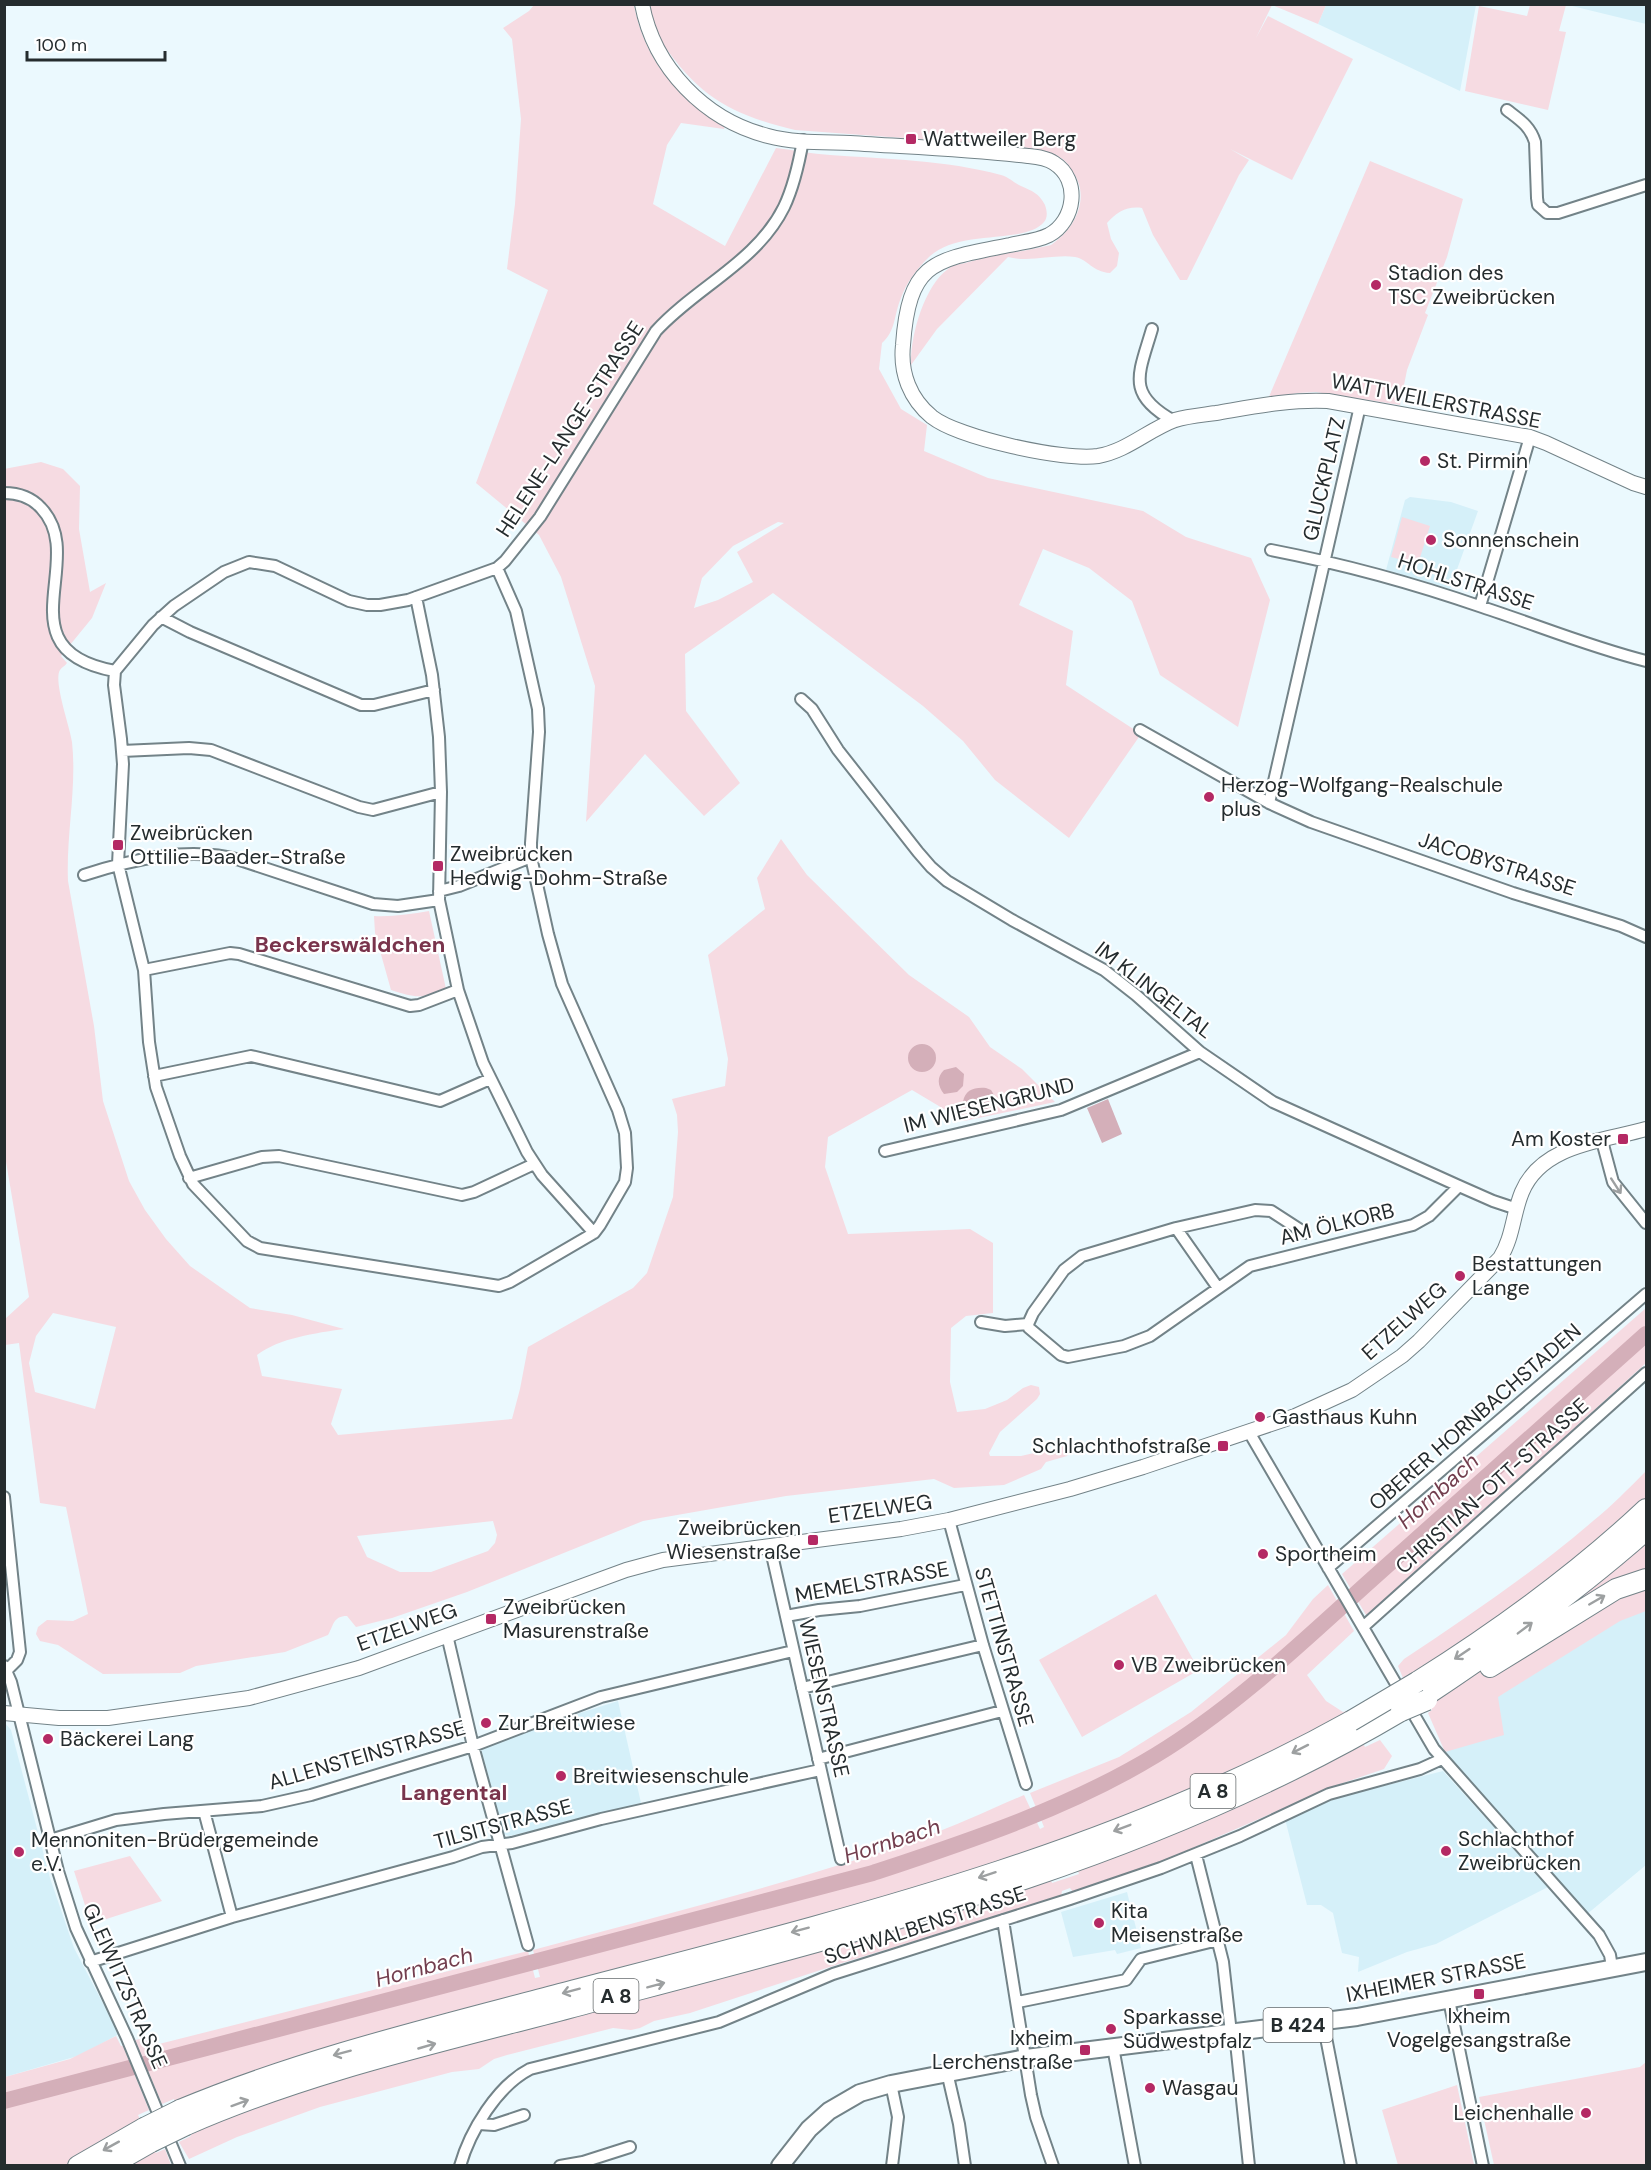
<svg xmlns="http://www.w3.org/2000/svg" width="1651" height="2170" viewBox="0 0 1651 2170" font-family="'DM Sans',sans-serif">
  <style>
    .built { fill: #d5f0f9 }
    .green { fill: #f6dbe2; fill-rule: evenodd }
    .water { fill: #d4afb9 }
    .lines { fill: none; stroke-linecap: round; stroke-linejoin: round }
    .river { stroke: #d4afb9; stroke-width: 16 }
    .minor-casing { stroke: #738388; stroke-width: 14 }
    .tertiary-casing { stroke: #738388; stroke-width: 16 }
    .primary-casing { stroke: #738388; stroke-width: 20 }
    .motorway-casing { stroke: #738388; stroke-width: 22 }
    .minor { stroke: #fff; stroke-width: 10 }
    .tertiary { stroke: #fff; stroke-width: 14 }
    .primary { stroke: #fff; stroke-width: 16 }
    .motorway { stroke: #fff; stroke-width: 20 }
    .motorway-bridge-casing { stroke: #738388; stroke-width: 22; stroke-linecap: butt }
    .motorway-bridge { stroke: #fff; stroke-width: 20 }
    .oneway { stroke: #9da0a1 }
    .poi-dot { fill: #b42964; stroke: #fff; stroke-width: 2 }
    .labels { text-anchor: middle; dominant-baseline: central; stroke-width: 4.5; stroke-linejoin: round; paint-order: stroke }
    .shield { fill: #fff; stroke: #666b6d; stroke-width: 1.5 }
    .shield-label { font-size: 20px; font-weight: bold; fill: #252c2e }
    .poi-label { font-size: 21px; fill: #252c2e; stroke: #fff; text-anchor: start }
    .street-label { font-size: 21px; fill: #252c2e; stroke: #fff }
    .neighbourhood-label { font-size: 22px; font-weight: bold; fill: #79344c; stroke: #fff }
    .water-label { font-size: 22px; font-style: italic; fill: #723e4e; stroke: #fff }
  </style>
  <rect width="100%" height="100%" fill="#ebf9fe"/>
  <path class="built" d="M1326 5H1476L1460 91 1318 24Z
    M1572 5H1646V24L1572 6Z
    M1410 497 1451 502 1478 511 1450 589 1386 570 1405 500Z
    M1646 1598V1865L1586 1915 1449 1759 1433 1723Z
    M618 1701 641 1803 541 1829 509 1836 504 1834 481 1749 485 1743Z
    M5 1723 11 1730 50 1878 74 1948 119 2034 81 2055 5 2077Z
    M1443 1771 1548 1887 1436 1944 1407 1952 1358 1972 1359 1957 1342 1953 1333 1913 1321 1905H1307L1285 1819 1340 1797Z
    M1127 1892 1141 1948 1117 1954 1115 1950 1073 1957 1061 1912Z"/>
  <path class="green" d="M534 5H634C640 38 657 71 683 94 696 106 711 115 725 125L724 129 681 123 667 145 653 204 725 246 776 148C794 150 812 154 830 155 888 159 945 160 1001 175 1009 177 1014 183 1021 186 1032 191 1039 193 1045 205 1047 211 1048 217 1044 222 1025 245 959 228 929 257 917 269 906 283 901 298 894 314 896 331 882 343L879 369 901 409 927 425 924 451 988 478 1143 511 1186 537 1251 558 1270 600 1238 727 1160 675 1132 601 1089 568 1043 549 1019 605 1073 631 1066 685 1141 734 1069 838 995 780 963 741 923 706 773 593 685 654 686 711 740 783 704 816 645 754 586 822 595 686 561 577 539 535 476 483 548 290 507 269 515 204 521 119 512 39 503 28 529 11ZM778 522 784 523 737 552 753 582 718 600 694 608 702 578 733 546Z
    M647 5H1326L1318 24 1272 5 1256 38 1268 16 1353 59 1292 180 1230 149 1249 160 1239 175 1187 280H1180L1153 235 1142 208C1127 206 1117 212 1107 223L1111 239 1119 253 1117 266 1110 273C1092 272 1088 259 1075 257 1053 254 1030 263 1008 257L937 329 911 365C910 337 924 286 948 269 952 265 960 264 965 263 994 254 1023 252 1051 245 1075 229 1091 198 1073 172 1070 167 1066 161 1061 158 1046 149 1027 148 1011 146L795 130C730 114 701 98 662 43H659Z
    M1530 5H1566L1559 31 1566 32 1548 110 1465 91 1479 6 1527 16Z
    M1370 161 1463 199 1447 257 1425 313 1428 315 1407 370 1400 405 1316 392 1298 393 1268 399Z
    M41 462 63 469 80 486 79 529 90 592 106 583 92 618 61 656 67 663C65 666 62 667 60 670 53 681 70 727 72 742 77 788 66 835 68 881L94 1026 103 1101 129 1181 145 1210 166 1239 190 1266 250 1308 292 1315 344 1329C316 1333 279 1338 257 1355L262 1376 342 1389 331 1424 338 1435 512 1419 520 1389 528 1347 633 1288 647 1273 673 1197 678 1132 677 1115 672 1099 725 1086 728 1059 708 955 765 909 757 878 781 839 807 875 909 975 969 1017 990 1047 1022 1069 1055 1102 964 1121 912 1090 828 1137 825 1167 848 1234 970 1229 993 1243V1313L966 1316 951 1328 950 1382 957 1412 985 1409 1007 1400 1023 1388 1031 1385 1039 1387 1040 1394 1037 1399 1000 1432 989 1453 990 1456H1021L1064 1446 1069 1452 1067 1456 1046 1462 1041 1469 1004 1485 954 1488 934 1479 786 1496 643 1521 467 1592 392 1618 356 1627 347 1616C333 1616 334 1625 328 1635L285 1652 196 1666 180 1673 103 1674 58 1645 40 1641 36 1634 38 1627 47 1620 73 1621 88 1614 66 1507 40 1503 19 1343 5 1345V1319L29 1297 4 1150V469ZM53 1313 116 1327 95 1409 35 1392 29 1363 36 1336ZM493 1521 497 1535 495 1543 488 1551 431 1572H400L367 1557 357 1536Z
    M1402 517 1430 526 1418 564 1391 557Z
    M429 911 446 989C420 999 417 998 391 990L375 933 374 916C392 917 411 914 429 911Z
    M1646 1308V1363L1380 1605 1366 1615 1342 1574Z
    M1646 1471V1611L1620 1621 1498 1697 1504 1735 1445 1752 1428 1713 1432 1710 1412 1673 1403 1678 1398 1666 1404 1659C1469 1616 1534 1572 1593 1521 1612 1506 1629 1488 1646 1471Z
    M1328 1585 1354 1631 1307 1675 1326 1701 1343 1712 1346 1711 1365 1747 1380 1740 1392 1756 1384 1769 1334 1786 1165 1860 1073 1892 1070 1888 1062 1891 1061 1896 839 1964 690 2013 654 2021 640 2028 631 2030 613 2028 507 2055 494 2059 479 2069 452 2072 320 2107 237 2137 189 2159 179 2142 191 2136 174 2099 162 2104 135 2040 140 2039 159 2044 528 1951 535 1978 540 1977 533 1950C662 1915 792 1883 919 1839 955 1826 989 1810 1024 1795L1040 1829 1044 1827 1030 1793 1119 1757 1191 1712 1286 1635 1313 1599ZM1066 1837 1079 1874 1052 1883 1039 1847Z
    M1156 1594 1199 1670 1082 1737 1039 1660Z
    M130 1856 162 1901 91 1924 74 1871Z
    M116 2036 121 2046H123L149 2110 138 2115 156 2153 165 2149 171 2165 5 2166V2077L70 2059Z
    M1646 2062V2165H1494L1479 2097 1640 2067Z
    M1457 2085 1474 2165H1398L1382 2110Z"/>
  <path class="water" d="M908 1058a14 14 0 1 1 28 0a14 14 0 1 1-28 0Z
    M956 1067 964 1074 963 1086 957 1092 944 1094C938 1086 936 1078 944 1070Z
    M986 1088 991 1090 994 1095C991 1114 968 1126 963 1102 965 1090 974 1087 986 1088Z
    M1108 1099 1122 1134 1102 1143 1087 1108Z"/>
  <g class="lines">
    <path class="river" d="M4 2101 873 1873C969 1841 1069 1808 1156 1755 1235 1707 1302 1642 1371 1580 1463 1498 1555 1416 1646 1334"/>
    <g class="minor-casing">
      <path id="minor" d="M1507 110C1520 120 1530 126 1535 142L1537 198 1538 205 1547 213H1558L1646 185
        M1152 329C1139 374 1125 394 1174 421
        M4 493C19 493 31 497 41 508 90 559 0 650 115 671
        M1271 550C1343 564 1413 583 1482 607 1537 625 1590 647 1646 661
        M497 568 516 611 538 709 539 732 531 843V857L548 934 562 984 618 1110 625 1133 627 1168 625 1182 600 1225 594 1233 510 1282 499 1286 260 1248 247 1241 193 1184 180 1156 156 1087 149 1042 144 970 118 864 123 764 121 739 114 685 115 671 153 625 174 606 224 572 249 562 275 566 349 601 367 605H380L408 600 497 568 505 561 540 517 656 331C696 287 757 262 784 207 794 186 799 163 803 140
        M416 597 432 675 439 737 441 792 439 900 458 990 483 1063 527 1152 542 1175 594 1233
        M1480 606 1530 437
        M161 617 190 632 361 705H374L434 690
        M801 699 812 709 838 750 918 852 931 867 947 881 1012 920 1104 970 1136 995 1200 1052 1273 1102 1459 1186 1493 1201 1517 1209
        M1140 730 1269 803 1311 822 1513 893 1621 926 1646 937
        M122 751 189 748 211 750 359 807 373 810 441 792
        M1269 803 1360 406
        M84 875C133 859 190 846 240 860L373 904 398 906 439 900
        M439 891 459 886 531 857
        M144 970 230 953 239 954 410 1006 419 1005 458 990
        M154 1076 251 1056 440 1101 490 1079
        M1602 1141 1613 1182 1646 1223
        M885 1151 1061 1110 1200 1052
        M189 1178 262 1157 279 1156 462 1195 474 1192 534 1164
        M1176 1228 1218 1288
        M1305 1233 1271 1211 1255 1210 1176 1228 1082 1256 1064 1270 1033 1313 1028 1324 1029 1328 1061 1355 1068 1357 1124 1346 1150 1336 1250 1266 1413 1225 1429 1216 1459 1186
        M981 1322 1005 1326 1028 1324
        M1249 1432 1434 1749 1599 1935 1610 1955 1612 1967
        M4 1497 20 1652 17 1660 7 1670
        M949 1520 983 1645 1026 1784
        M770 1546 841 1859
        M1328 1568 1646 1294
        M786 1616 819 1610 860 1606 965 1585
        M1363 1627 1646 1373
        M447 1635 473 1746 528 1945
        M4 1666 11 1682 58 1871 76 1928 127 2038 180 2166
        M802 1688 983 1645
        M818 1759 1002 1711
        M204 1811 232 1917
        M50 1840 116 1820 164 1814 262 1806 311 1795 473 1746 601 1697 793 1651
        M1196 1855 1223 1962 1231 2033
        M1003 1920 1031 2095 1036 2117 1053 2166
        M90 1962 232 1917 453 1857 482 1847 512 1843 601 1819 820 1770
        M1449 2000 1483 2166
        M1018 2002 1126 1980 1141 1959 1218 1940
        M1323 2022 1351 2166
        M1235 2033 1249 2166
        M1113 2047 1135 2166
        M947 2072 959 2124 965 2166
        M891 2084 898 2117 892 2166
        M479 2124 494 2125 524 2115
        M460 2166C470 2131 497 2086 530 2069L719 2022 833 1974 1070 1899 1161 1868 1240 1836 1329 1794 1420 1769 1442 1759
        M560 2166 583 2162 630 2147"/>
    </g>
    <g class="tertiary-casing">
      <path id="tertiary" d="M642 4C654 68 705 120 768 136 794 143 823 142 850 143 910 147 969 149 1028 156 1037 157 1047 158 1054 163 1081 180 1075 221 1049 235 1037 241 1023 242 1010 245 936 260 909 259 903 345 900 373 910 399 932 417 959 438 1064 461 1098 456 1127 451 1148 430 1175 420 1188 416 1202 415 1216 413 1252 407 1290 399 1328 401L1530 437 1546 443 1633 483 1646 487
        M4 1713 59 1718H108L249 1698 359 1668 626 1570 663 1560 901 1529 949 1520 1070 1489 1143 1467 1295 1416 1352 1390 1402 1356 1419 1341 1500 1258C1513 1238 1513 1213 1522 1192 1542 1144 1604 1141 1646 1129"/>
    </g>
    <g class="primary-casing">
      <path id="primary" d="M780 2166 809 2129 829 2111 860 2093 891 2084 1026 2058 1357 2017 1646 1962"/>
    </g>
    <g class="motorway-casing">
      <path id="motorway" d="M1490 1667 1616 1589 1646 1579
        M1417 1682C1498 1631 1577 1574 1646 1509
        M1425 1696C1502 1645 1577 1591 1646 1530
        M180 2110C302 2059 432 2028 560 1994 830 1923 1106 1858 1351 1721
        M186 2125C309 2071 441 2042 569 2008 856 1932 1143 1864 1401 1711
        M78 2166 144 2128
        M109 2166 151 2142"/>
    </g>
    <use href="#minor" class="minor"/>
    <use href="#tertiary" class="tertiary"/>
    <use href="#primary" class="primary"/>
    <use href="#motorway" class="motorway"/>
    <g class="motorway-bridge-casing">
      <path id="motorway-bridge" d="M1401 1711 1427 1700
        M1351 1721 1417 1682
        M144 2128 180 2110
        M151 2142 186 2125"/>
    </g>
    <use href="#motorway-bridge" class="motorway-bridge"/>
  </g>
  <defs><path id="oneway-shaft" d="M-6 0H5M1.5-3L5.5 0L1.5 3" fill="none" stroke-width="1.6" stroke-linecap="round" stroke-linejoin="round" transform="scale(1.5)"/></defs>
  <g class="oneway">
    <use href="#oneway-shaft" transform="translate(1616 1186) rotate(57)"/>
    <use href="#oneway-shaft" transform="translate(1597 1600) rotate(-30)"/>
    <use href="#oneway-shaft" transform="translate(1525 1628) rotate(-37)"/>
    <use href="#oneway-shaft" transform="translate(1462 1654) rotate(146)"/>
    <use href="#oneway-shaft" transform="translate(1300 1749) rotate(153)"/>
    <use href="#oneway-shaft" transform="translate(1122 1828) rotate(159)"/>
    <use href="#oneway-shaft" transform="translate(987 1875) rotate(162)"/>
    <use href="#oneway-shaft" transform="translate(800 1930) rotate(165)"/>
    <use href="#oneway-shaft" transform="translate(656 1985) rotate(-15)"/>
    <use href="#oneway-shaft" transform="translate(571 1991) rotate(165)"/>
    <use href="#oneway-shaft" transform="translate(427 2046) rotate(-16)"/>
    <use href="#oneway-shaft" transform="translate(342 2053) rotate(165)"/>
    <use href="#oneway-shaft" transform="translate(240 2103) rotate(-20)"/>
    <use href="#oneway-shaft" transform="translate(111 2146) rotate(151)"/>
  </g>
  <g class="poi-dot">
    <rect x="905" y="133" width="12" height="12" rx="3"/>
    <circle cx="1376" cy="285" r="6"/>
    <circle cx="1425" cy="461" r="6"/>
    <circle cx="1431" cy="540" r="6"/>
    <circle cx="1209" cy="797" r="6"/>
    <rect x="112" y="839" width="12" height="12" rx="3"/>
    <rect x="432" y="860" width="12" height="12" rx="3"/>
    <rect x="1617" y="1133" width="12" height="12" rx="3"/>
    <circle cx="1460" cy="1276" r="6"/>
    <circle cx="1260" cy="1417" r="6"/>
    <rect x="1217" y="1440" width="12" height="12" rx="3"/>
    <rect x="807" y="1534" width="12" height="12" rx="3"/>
    <circle cx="1263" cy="1554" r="6"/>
    <rect x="485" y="1613" width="12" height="12" rx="3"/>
    <circle cx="1119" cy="1665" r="6"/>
    <circle cx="486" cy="1723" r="6"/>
    <circle cx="48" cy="1739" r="6"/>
    <circle cx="561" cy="1776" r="6"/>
    <circle cx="1446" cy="1851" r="6"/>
    <circle cx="19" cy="1852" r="6"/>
    <circle cx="1099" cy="1923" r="6"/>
    <rect x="1473" y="1988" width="12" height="12" rx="3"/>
    <circle cx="1111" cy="2029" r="6"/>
    <rect x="1079" y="2044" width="12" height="12" rx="3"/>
    <circle cx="1150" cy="2088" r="6"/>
    <circle cx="1586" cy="2113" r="6"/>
  </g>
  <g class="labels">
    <g class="shield">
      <rect x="1190.5" y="1774" width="45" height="34" rx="4.5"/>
      <rect x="593.5" y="1979" width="45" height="34" rx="4.5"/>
      <rect x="1263.5" y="2008" width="69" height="34" rx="4.5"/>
    </g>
    <g class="shield-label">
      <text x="1213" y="1791">A 8</text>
      <text x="616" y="1996">A 8</text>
      <text x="1298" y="2025">B 424</text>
    </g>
    <g class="poi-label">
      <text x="923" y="139">Wattweiler Berg</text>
      <text x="1388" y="273">Stadion des<tspan x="1388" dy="24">TSC Zweibrücken</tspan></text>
      <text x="1437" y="461">St. Pirmin</text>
      <text x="1443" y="540">Sonnenschein</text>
      <text x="1221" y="785">Herzog-Wolfgang-Realschule<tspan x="1221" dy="24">plus</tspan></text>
      <text x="130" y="833">Zweibrücken<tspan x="130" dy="24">Ottilie-Baader-Straße</tspan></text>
      <text x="450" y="854">Zweibrücken<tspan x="450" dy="24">Hedwig-Dohm-Straße</tspan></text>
      <text x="1611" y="1139" text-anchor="end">Am Koster</text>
      <text x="1472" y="1264">Bestattungen<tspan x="1472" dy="24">Lange</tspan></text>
      <text x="1272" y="1417">Gasthaus Kuhn</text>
      <text x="1211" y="1446" text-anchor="end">Schlachthofstraße</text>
      <text x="801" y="1528" text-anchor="end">Zweibrücken<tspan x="801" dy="24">Wiesenstraße</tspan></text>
      <text x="1275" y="1554">Sportheim</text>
      <text x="503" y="1607">Zweibrücken<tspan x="503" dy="24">Masurenstraße</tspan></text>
      <text x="1131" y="1665">VB Zweibrücken</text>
      <text x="498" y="1723">Zur Breitwiese</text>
      <text x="60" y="1739">Bäckerei Lang</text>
      <text x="573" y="1776">Breitwiesenschule</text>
      <text x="1458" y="1839">Schlachthof<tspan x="1458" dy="24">Zweibrücken</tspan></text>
      <text x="31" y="1840">Mennoniten-Brüdergemeinde<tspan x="31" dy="24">e.V.</tspan></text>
      <text x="1111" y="1911">Kita<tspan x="1111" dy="24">Meisenstraße</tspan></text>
      <text x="1479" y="2016" text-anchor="middle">Ixheim<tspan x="1479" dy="24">Vogelgesangstraße</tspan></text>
      <text x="1123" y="2017">Sparkasse<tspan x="1123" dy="24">Südwestpfalz</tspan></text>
      <text x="1073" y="2038" text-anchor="end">Ixheim<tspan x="1073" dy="24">Lerchenstraße</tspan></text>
      <text x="1162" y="2088">Wasgau</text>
      <text x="1574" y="2113" text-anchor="end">Leichenhalle</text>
    </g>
    <g class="street-label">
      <text transform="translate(1436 401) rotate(11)">WATTWEILERSTRASSE</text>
      <text transform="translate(570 429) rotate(-57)">HELENE-LANGE-STRASSE</text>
      <text transform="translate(1324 479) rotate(-77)">GLUCKPLATZ</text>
      <text transform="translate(1466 582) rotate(18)">HOHLSTRASSE</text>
      <text transform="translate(1497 864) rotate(18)">JACOBYSTRASSE</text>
      <text transform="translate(1154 990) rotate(38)">IM KLINGELTAL</text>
      <text transform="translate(989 1105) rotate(-14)">IM WIESENGRUND</text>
      <text transform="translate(1337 1224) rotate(-14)">AM ÖLKORB</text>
      <text transform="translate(1404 1321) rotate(-42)">ETZELWEG</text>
      <text transform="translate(1475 1417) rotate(-41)">OBERER HORNBACHSTADEN</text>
      <text transform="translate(1492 1486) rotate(-42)">CHRISTIAN-OTT-STRASSE</text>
      <text transform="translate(880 1509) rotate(-8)">ETZELWEG</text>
      <text transform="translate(872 1582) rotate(-10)">MEMELSTRASSE</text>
      <text transform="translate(407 1627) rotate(-20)">ETZELWEG</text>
      <text transform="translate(1004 1647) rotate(74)">STETTINSTRASSE</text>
      <text transform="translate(824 1698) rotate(77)">WIESENSTRASSE</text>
      <text transform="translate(367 1755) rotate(-16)">ALLENSTEINSTRASSE</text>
      <text transform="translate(503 1824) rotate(-15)">TILSITSTRASSE</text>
      <text transform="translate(925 1925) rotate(-18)">SCHWALBENSTRASSE</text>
      <text transform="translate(1436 1978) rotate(-11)">IXHEIMER STRASSE</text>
      <text transform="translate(125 1986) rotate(66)">GLEIWITZSTRASSE</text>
    </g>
    <g class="neighbourhood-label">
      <text x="350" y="944">Beckerswäldchen</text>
      <text x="454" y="1792">Langental</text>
    </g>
    <g class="water-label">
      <text transform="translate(1438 1491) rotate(-42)">Hornbach</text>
      <text transform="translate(892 1841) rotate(-18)">Hornbach</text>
      <text transform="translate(424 1967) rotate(-15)">Hornbach</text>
    </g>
  </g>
  <rect width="1651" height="2170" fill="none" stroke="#252c2e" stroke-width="12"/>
  <path d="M27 51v9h138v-9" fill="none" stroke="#252c2e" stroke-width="3"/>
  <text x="36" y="51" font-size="18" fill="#252c2e" stroke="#ffffff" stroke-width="4.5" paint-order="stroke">100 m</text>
</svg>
